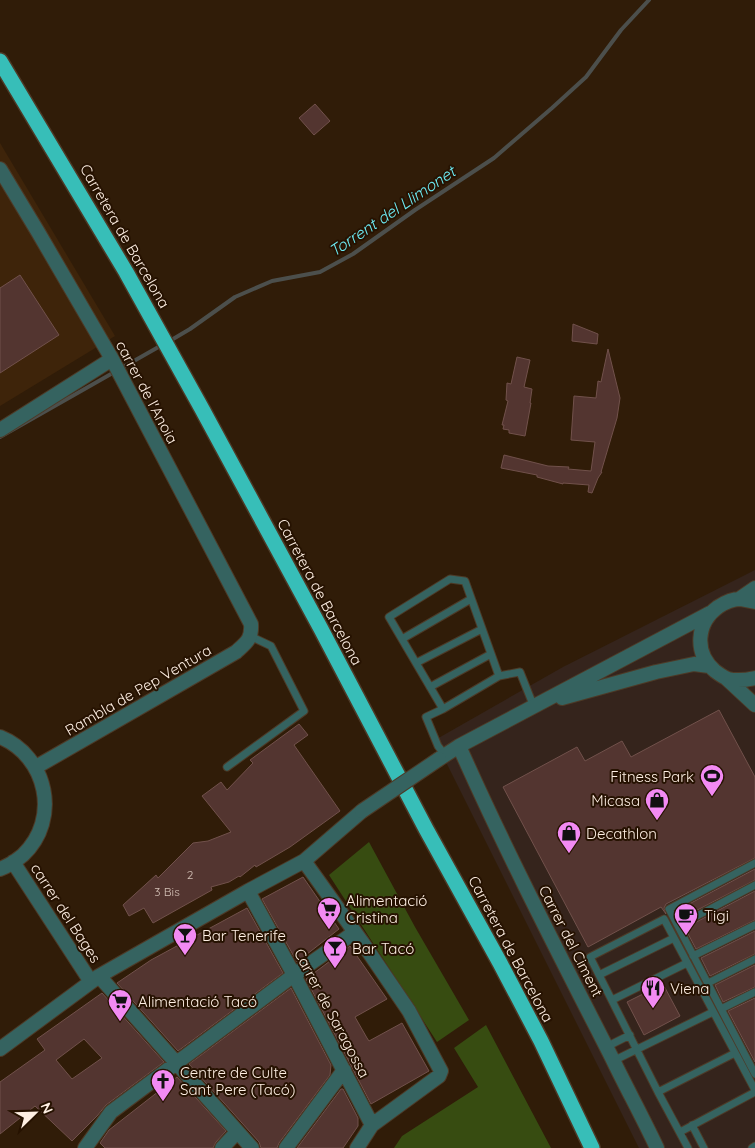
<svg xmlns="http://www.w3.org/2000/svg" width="755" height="1148" viewBox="0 0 755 1148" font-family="Quicksand,sans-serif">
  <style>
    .commercial { fill: #35241c }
    .built { fill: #3e240a }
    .green { fill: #374c11 }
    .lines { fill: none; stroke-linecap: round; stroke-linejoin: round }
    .stream { stroke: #4c4f4c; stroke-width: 4 }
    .building { fill: #533530; stroke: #71514b; fill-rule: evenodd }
    .lane-casing { stroke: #4d3a27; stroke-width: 9 }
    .street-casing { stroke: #4d3a27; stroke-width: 16 }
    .highway-casing { stroke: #4d3a27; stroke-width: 18 }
    .lane { stroke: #356360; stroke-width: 7 }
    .street { stroke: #356360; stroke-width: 14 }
    .highway { stroke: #37beb8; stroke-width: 15 }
    .street-bridge-casing { stroke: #4d3a27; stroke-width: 16; stroke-linecap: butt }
    .street-bridge { stroke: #356360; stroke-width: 14 }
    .labels { text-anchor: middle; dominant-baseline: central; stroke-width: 4; stroke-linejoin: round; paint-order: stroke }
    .number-label { font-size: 12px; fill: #d3c0b6 }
    .street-label { font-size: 15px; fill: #feefe3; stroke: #261201 }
    .poi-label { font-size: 15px; fill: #feefe3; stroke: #261201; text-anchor: start }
    .water-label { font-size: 16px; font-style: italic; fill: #6ef0f9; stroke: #261201 }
  </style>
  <rect width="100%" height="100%" fill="#301c08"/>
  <path class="commercial" d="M755 570V1148H639L435 740 563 667Z"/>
  <path class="built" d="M0 143 115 336 0 406Z"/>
  <path class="green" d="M369 842 415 927 469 1020 437 1042 329 875Z
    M486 1025 551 1148H394L402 1136 478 1087 454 1048Z"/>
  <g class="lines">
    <path class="stream" d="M168 342 190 329 235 297 272 281 320 272 353 254 415 210 494 158 552 108 586 77 621 30 649 0
      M0 437 162 345"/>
  </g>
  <path class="building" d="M315 104 330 121 314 135 299 118Z
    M20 275 59 335 0 373V288Z
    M573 324 598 334 597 344 572 341Z
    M608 349 620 398 617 418 601 472H602L598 478 592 493 588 492 589 485 563 483V484L537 477V475L501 468 504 455 548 466 569 467 568 469 591 471 595 442 571 440 574 396 596 398 598 381 601 382Z
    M517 357 530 360 524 387 532 389 530 403H531L525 436 509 433V430L503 429 504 425H502L508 401 506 400 507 383 511 384Z
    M719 710 755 777V858L666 904 664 908 666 914 661 907 588 947 503 787 577 747 585 761 622 741 631 757Z
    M299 724 308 735 294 745 340 811 290 847 256 867 255 865 240 877 239 876 229 882 211 887 212 890 153 923 144 908 129 916 123 905 156 875 158 878 193 843 208 841 231 832 202 796 221 782 227 790 253 763 250 760Z
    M755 869V880L680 919 676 911Z
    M303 877 339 929 297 962 262 899Z
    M755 891V920L696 949 685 928Z
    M247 908 283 973 178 1051 117 983 151 960Z
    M755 931V954L710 976 701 958Z
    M350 946 387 999 355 1017 367 1038 369 1041 402 1023 429 1071 371 1104 306 979Z
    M755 965V987L723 1002 715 985Z
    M663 984 680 1016 644 1035 627 1002Z
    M291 988 331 1065 330 1075 279 1143 277 1148H261L259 1142 189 1064Z
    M102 993 164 1062 106 1105 97 1116 72 1141 35 1106 0 1134V1082L45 1050 37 1039ZM84 1039 102 1058 72 1079 56 1060Z
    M755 998V1062L728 1011Z
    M177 1077 226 1131 216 1142 213 1148H105L100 1143 109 1130Z
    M341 1089H343L358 1118V1126L343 1148H297Z"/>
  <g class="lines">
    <g class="lane-casing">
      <path id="lane" d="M450 579 465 581 499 676 443 709 389 617Z
        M402 639 471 599
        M416 663 482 629
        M499 676 520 672 534 707
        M430 687 491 654
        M443 709 426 717 438 746 445 755
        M227 767 304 711 271 646 250 636
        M755 863 669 909 755 1074
        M678 926 755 885
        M693 956 755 925
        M599 975 674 938
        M708 983 755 959
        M612 1000 687 963
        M721 1009 755 992
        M606 1047 630 1035
        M613 1061 713 1012
        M658 1092 735 1053
        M692 1125 704 1148
        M680 1132 755 1092
        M688 1148 658 1092 590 957 664 919 755 1090
        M752 1148 755 1146"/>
    </g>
    <g class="street-casing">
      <path id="street" d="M0 169 38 232 112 359 251 624C252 639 247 642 236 652L36 767
        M0 430 112 359
        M739 599 755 588
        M755 602C750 601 745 600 740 599 732 599 724 603 718 607 696 623 694 653 715 671 719 674 723 677 728 679 737 681 746 680 755 678
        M727 679 755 705
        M562 698 656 672 694 664 709 666
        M0 737C47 756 61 819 23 855 16 861 8 866 0 869
        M459 746C506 852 560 956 613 1060 627 1089 643 1118 657 1148
        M439 759 459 746 710 613
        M304 861 362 942 409 1011 441 1071 439 1076 372 1125 357 1148
        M13 862 91 982
        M248 891 294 975 372 1125
        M99 976 252 1148
        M0 1049 99 976 248 891 304 861 362 811
        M85 1148 111 1112 294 975 355 932
        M222 1148 237 1132
        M286 1148 344 1070"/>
    </g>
    <g class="highway-casing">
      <path id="highway" d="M0 61 126 272 202 409 321 629 426 829 500 963 541 1041 592 1148"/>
    </g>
    <use href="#lane" class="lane"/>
    <use href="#street" class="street"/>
    <use href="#highway" class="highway"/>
    <g class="street-bridge-casing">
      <path id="street-bridge" d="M362 811 439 759"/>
    </g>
    <use href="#street-bridge" class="street-bridge"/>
  </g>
  <defs>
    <g id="stadium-pin" transform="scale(1.25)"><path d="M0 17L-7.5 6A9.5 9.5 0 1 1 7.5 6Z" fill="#f28af3" stroke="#261201"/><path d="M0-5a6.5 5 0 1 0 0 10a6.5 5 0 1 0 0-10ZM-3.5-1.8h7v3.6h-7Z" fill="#111"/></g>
    <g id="shop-pin" transform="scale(1.25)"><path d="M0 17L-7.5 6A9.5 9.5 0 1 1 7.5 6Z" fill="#f28af3" stroke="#261201"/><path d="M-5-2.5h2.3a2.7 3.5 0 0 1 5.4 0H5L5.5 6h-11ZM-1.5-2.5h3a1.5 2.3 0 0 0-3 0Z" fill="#111"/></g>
    <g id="supermarket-pin" transform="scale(1.25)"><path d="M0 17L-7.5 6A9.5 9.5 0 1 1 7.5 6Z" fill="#f28af3" stroke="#261201"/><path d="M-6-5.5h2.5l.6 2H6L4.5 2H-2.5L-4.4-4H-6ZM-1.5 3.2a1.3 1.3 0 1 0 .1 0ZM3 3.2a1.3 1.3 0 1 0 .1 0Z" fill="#111"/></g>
    <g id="cafe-pin" transform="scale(1.25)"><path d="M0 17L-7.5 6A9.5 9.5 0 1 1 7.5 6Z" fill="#f28af3" stroke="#261201"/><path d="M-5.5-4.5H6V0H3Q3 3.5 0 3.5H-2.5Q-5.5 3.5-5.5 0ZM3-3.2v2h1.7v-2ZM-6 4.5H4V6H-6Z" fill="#111"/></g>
    <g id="bar-pin" transform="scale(1.25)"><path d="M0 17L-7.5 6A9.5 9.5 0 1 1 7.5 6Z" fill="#f28af3" stroke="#261201"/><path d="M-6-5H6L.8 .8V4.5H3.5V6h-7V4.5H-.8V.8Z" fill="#111"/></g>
    <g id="restaurant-pin" transform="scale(1.25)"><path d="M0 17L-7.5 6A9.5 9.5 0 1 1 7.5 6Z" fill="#f28af3" stroke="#261201"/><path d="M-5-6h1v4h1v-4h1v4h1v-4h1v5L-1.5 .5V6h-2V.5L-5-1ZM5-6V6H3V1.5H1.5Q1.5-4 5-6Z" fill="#111"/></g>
    <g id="church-pin" transform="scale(1.25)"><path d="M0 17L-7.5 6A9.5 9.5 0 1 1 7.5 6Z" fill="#f28af3" stroke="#261201"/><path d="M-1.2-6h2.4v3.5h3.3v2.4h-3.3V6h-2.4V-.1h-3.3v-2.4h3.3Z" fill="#111"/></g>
  </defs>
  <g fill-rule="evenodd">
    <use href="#stadium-pin" x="712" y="776"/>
    <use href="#shop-pin" x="657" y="800"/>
    <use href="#shop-pin" x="569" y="833"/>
    <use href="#supermarket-pin" x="329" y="909"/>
    <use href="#cafe-pin" x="686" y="915"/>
    <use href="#bar-pin" x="185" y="935"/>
    <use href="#bar-pin" x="335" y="948"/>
    <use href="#restaurant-pin" x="653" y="988"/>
    <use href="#supermarket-pin" x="120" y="1001"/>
    <use href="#church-pin" x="163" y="1081"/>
  </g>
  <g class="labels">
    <g class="number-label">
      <text x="190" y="874">2</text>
      <text x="167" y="891">3 Bis</text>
    </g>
    <g class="street-label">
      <text transform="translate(125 236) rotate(60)">Carretera de Barcelona</text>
      <text transform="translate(147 392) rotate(62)">carrer de l'Anoia</text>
      <text transform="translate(320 592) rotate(62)">Carretera de Barcelona</text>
      <text transform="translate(138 690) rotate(-30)">Rambla de Pep Ventura</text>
      <text transform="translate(66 913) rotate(57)">carrer del Bages</text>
      <text transform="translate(571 941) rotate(63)">Carrer del Ciment</text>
      <text transform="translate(511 949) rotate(62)">Carretera de Barcelona</text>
      <text transform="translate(332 1013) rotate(62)">Carrer de Saragossa</text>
    </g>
    <g class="poi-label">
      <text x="694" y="776" text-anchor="end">Fitness Park</text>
      <text x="640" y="800" text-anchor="end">Micasa</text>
      <text x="586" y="833">Decathlon</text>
      <text x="346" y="900">Alimentació<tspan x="346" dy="17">Cristina</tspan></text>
      <text x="704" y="915">Tigi</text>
      <text x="202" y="935">Bar Tenerife</text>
      <text x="352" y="948">Bar Tacó</text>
      <text x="670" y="988">Viena</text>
      <text x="138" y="1001">Alimentació Tacó</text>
      <text x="180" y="1072">Centre de Culte<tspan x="180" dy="17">Sant Pere (Tacó)</tspan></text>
    </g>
    <g class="water-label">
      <text transform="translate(392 211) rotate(-34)">Torrent del Llimonet</text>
    </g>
  </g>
  <g transform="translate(35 1113) rotate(67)" stroke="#261201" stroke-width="4" paint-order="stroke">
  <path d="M0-4L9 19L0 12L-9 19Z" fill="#feefe3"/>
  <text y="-8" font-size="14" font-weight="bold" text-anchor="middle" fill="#feefe3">N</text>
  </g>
</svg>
